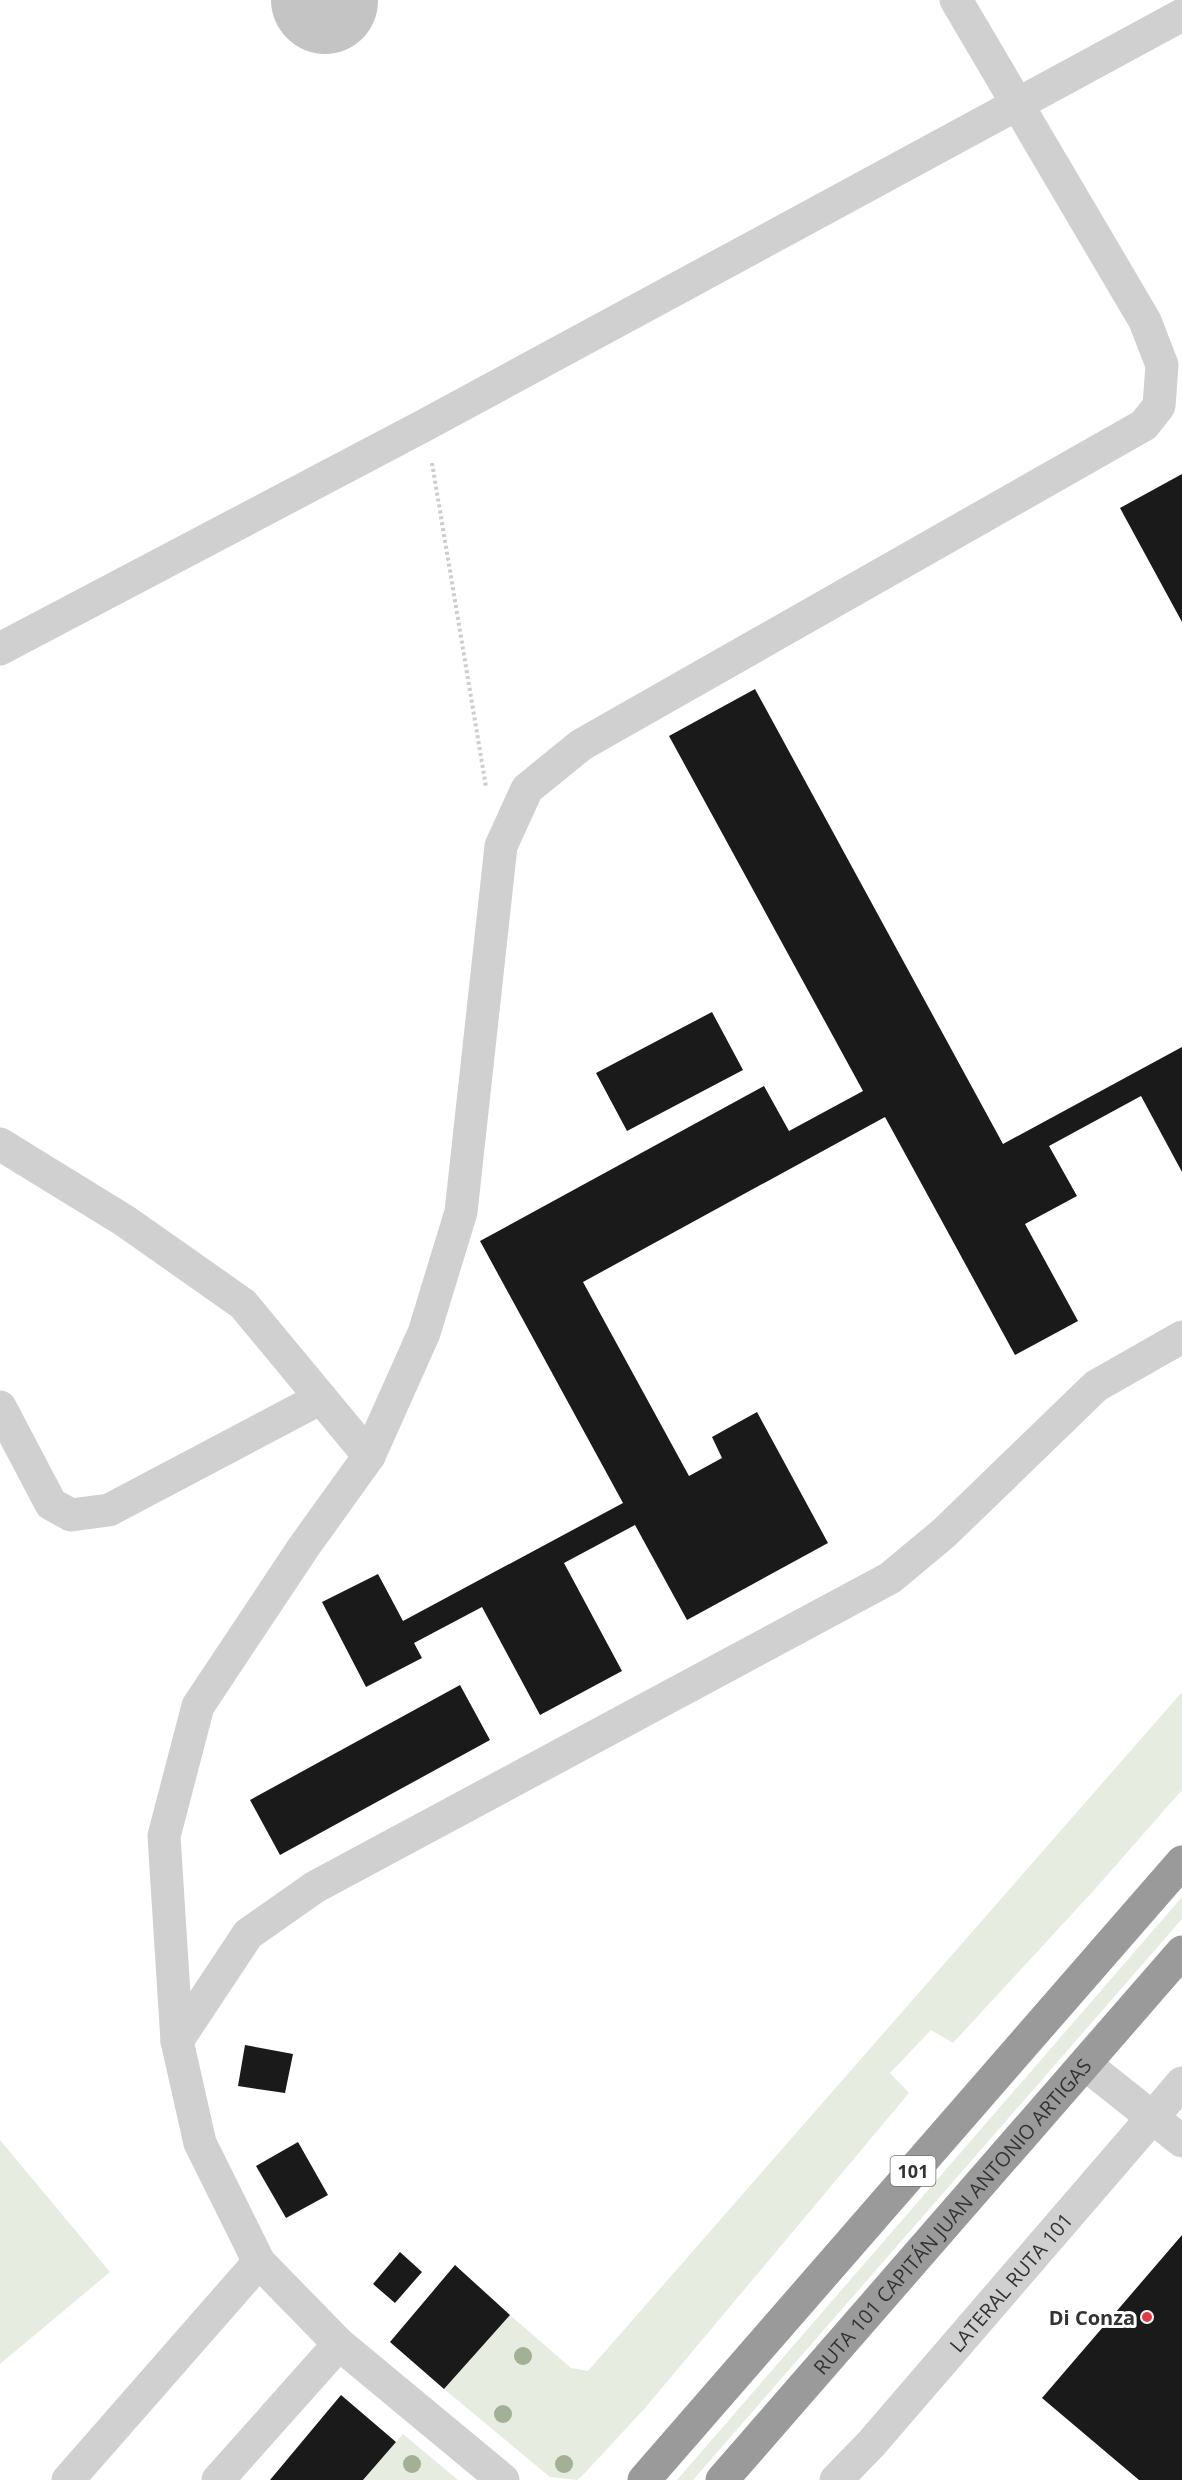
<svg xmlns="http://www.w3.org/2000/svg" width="1182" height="2480" viewBox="0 0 1182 2480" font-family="'Open Sans',sans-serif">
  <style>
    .green { fill: #e6ecdf }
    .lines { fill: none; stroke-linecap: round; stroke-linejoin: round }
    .taxiway { stroke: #c4c4c4; stroke-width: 106 }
    .building { fill: #1a1a1a }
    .path { stroke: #cdcdcd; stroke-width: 4; stroke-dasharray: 3 3; stroke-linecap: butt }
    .minor { stroke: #d0d0d0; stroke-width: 33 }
    .highway { stroke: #9a9a9a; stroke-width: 33 }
    .tree { fill: #a2b095 }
    .poi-dot { fill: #e63946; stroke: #fff; stroke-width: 2 }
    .labels { text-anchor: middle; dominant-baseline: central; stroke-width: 6; stroke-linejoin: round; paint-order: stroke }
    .shield { fill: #fff; stroke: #707070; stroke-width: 1.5 }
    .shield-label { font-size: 18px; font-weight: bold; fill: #333 }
    .street-label { font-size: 20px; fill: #333; stroke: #fff }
    .poi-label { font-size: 20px; font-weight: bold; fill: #333; stroke: #fff; text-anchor: end }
  </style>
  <rect width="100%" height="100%" fill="#fff"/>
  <path class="green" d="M1182 1692V1790L1095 1889 953 2043 931 2030 890 2073 909 2093 645 2408 582 2476 577 2480 550 2477 444 2389 510 2315 571 2368 588 2371Z
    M1182 1897V1919L693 2480H677Z
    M0 2140 110 2272 0 2364Z
    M403 2434 458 2480H363Z"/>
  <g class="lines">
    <path class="taxiway" d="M324 0 325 1"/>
  </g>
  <path class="building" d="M1182 474V622L1120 508Z
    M755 689 1003 1144 1182 1047V1172L1141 1096 1049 1146 1077 1196 1025 1224 1078 1321 1015 1355 885 1117 583 1282 689 1476 722 1458 712 1437 757 1412 828 1543 687 1620 635 1525 564 1563 622 1671 540 1715 482 1607 414 1643 422 1658 366 1687 322 1602 378 1574 403 1621 623 1503 480 1241 764 1086 789 1131 863 1091 669 736Z
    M712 1012 743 1070 627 1131 596 1073Z
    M460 1685 490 1740 280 1855 250 1800Z
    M245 2045 293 2054 285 2093 238 2086Z
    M298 2142 328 2195 286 2218 256 2166Z
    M1182 2235V2480H1139L1042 2398Z
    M400 2252 422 2272 395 2303 373 2284Z
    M455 2265 510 2315 444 2389 390 2342Z
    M341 2395 396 2442 363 2480H270Z"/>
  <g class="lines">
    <path class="path" d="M432 463 486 787"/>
    <g class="minor">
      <path d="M0 649 425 425 1182 15"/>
      <path d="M0 1144 125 1221 243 1304 369 1456"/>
      <path d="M0 1407 51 1504 71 1515 109 1510 321 1398"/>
      <path d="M177 2041 248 1934 315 1887 890 1578 944 1533 1096 1386 1182 1337"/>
      <path d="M1085 2064 1182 2141"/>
      <path d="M68 2480 259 2262"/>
      <path d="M218 2480 339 2344"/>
      <path d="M503 2480 339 2344 259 2262 200 2143 177 2041 164 1836 198 1706 303 1548 369 1456 424 1333 461 1212 501 846 527 789 581 745 1144 425 1159 406 1162 365 1145 321 956 0"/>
      <path id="s1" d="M836 2480 871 2444 1182 2083"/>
    </g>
    <g class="highway">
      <path d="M644 2480 1182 1862"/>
      <path id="s2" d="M722 2480 1182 1952"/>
    </g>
  </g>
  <g class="tree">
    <circle cx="523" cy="2356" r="9"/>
    <circle cx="503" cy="2414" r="9"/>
    <circle cx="412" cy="2464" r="9"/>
    <circle cx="564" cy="2464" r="9"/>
  </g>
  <circle class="poi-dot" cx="1147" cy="2317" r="6"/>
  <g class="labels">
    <rect class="shield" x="890.5" y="2156" width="45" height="30" rx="4.5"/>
    <g class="shield-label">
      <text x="913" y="2171">101</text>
    </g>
    <g class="street-label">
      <text stroke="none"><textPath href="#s2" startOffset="350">RUTA 101 CAPITÁN JUAN ANTONIO ARTIGAS</textPath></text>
      <text stroke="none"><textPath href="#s1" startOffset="264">LATERAL RUTA 101</textPath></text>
    </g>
    <g class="poi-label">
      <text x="1135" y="2317">Di Conza</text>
    </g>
  </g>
</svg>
